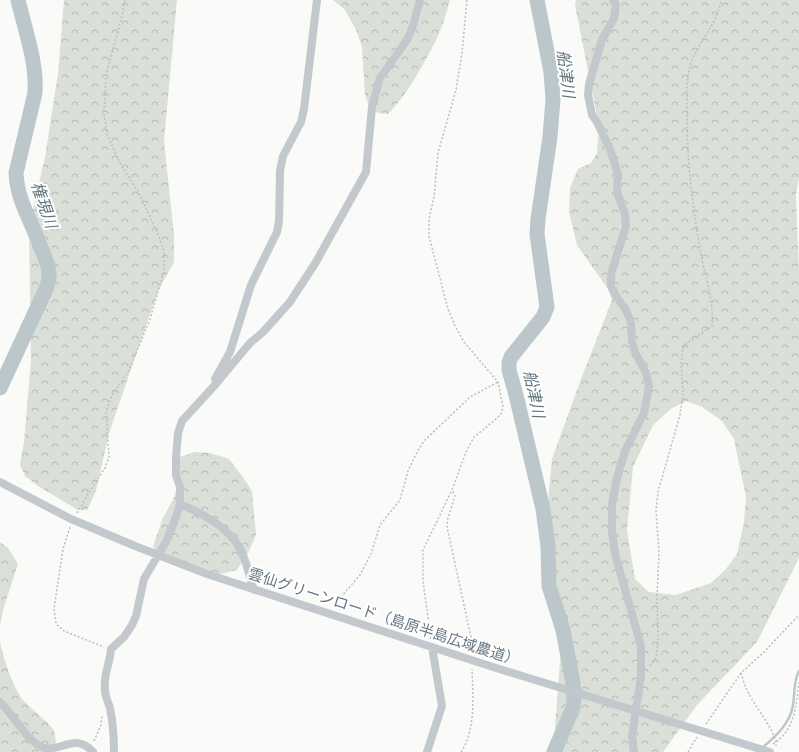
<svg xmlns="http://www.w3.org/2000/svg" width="799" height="752" viewBox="0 0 799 752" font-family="Karla,'Noto Sans JP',sans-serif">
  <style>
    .forest { fill: url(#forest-crowns); fill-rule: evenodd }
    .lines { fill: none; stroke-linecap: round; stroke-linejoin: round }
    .stream { stroke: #bbc7cb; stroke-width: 2.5 }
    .river { stroke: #bbc7cb; stroke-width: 15 }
    .path { stroke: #bbbfc2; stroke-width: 1.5; stroke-dasharray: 2 2; stroke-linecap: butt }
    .minor { stroke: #c3c8cc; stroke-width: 8 }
    .labels { text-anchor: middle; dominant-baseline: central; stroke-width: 4; stroke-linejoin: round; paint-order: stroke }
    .street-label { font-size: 15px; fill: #657683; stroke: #fff }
    .water-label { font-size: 16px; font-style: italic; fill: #60757c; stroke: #fff }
  </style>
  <defs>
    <pattern id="forest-crowns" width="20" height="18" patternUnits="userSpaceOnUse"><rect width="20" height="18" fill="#dadfd7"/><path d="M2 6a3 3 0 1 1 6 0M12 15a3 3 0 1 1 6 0" fill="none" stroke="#b4b9b4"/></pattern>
  </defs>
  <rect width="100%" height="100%" fill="#fafaf8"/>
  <path class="forest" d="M64 0H177L164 141 174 235V262L158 291 109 433 96 491 87 510H78L38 486 25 476 20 465 24 442 31 360 29 227 45 157 58 74Z
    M333 0H450C446 13 443 26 437 38 424 64 407 95 388 114L378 113 370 109 365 95 362 47 357 32 345 10Z
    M576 0H799V177L796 195 799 277V558L757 642 697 705 663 752H553L561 650 548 502 552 459 578 387 612 300 608 289 577 245 569 212 570 188 578 169 591 163 597 153 599 126 575 5ZM687 401 702 407 722 421 734 439 746 497 744 522 737 554 726 569 711 583 676 595 649 592 635 579 627 530 633 467 653 425 672 408Z
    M195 452 210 453 229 459 242 476 252 491 256 535 249 551 237 570 220 574 201 572 157 556 153 546 163 518 173 500 177 488 180 457Z
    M0 542 8 548 18 564 4 607 0 625Z
    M0 640C2 656 13 687 23 700 29 707 52 725 54 731 56 737 56 745 55 752H0Z"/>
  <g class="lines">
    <path class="stream" d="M762 748C775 737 790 724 793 705 795 694 793 682 799 671"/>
    <path class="river" d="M537 0 551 72 553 99 550 137 538 219 537 234 547 307 543 317 511 357 509 363V370L516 395 543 509 548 546 549 586 563 630 573 683 574 697 573 708 554 752
      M0 388 46 289C47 285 50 279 49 274 49 266 45 258 42 250 33 224 17 201 16 173L35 93C37 62 25 30 18 0"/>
    <path class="path" d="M467 0 462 53 456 90 438 153 434 197 429 219V236L448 309 455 326 464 342 498 382 503 407 501 414 495 420 474 437 466 452 452 490 455 496 448 518 447 527 471 637V651
      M77 513 91 489 105 468 109 457 106 413 110 399 129 370 150 319 164 271V252L159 237 139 193 121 165 114 150 107 134 104 114 106 75 121 20 125 0
      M70 527 63 549 54 609 56 623 59 627 64 631 104 647
      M333 606 360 575 371 554 380 525 400 500 408 471 415 456 424 441 470 397 498 382
      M431 639 423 581V550L452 490
      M650 666 656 658 658 640 657 598 659 552 656 511 658 492 680 415 683 394 681 363 683 348 687 343 712 326C714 298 703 271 699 243 691 196 686 148 687 101 687 86 687 68 695 54 704 35 718 21 721 0
      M741 673C743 680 745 687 749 694 755 707 777 732 776 746
      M706 724 741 673 763 653 799 615
      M94 741 101 725 102 716
      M773 744C795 730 796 706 799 682
      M461 752C476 729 473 695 472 669
      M688 752 697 737"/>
    <path class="minor" d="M613 0 616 5 614 18 602 40 589 84 588 95 592 115 597 122 610 149 618 174 617 192 625 214 626 226 611 274V286L616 296 626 310 631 322 632 342 635 352 646 373 649 386 644 413 625 451 617 478 612 504V531L615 554 641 646V676L632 736 634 752
      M215 379 230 352 251 285 277 232 279 221 280 171 283 156 301 122 304 109 317 0
      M0 482 71 519 135 546 207 574 493 667 770 752
      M180 504C201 513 227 526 239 547 245 555 250 579 254 590
      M0 702C13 714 28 743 44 748 62 752 75 732 93 752
      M114 752C114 737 113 723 110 708 108 702 105 696 105 690 103 676 110 663 111 649L124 637 132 625 136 616 144 579 167 540 176 517 180 504V487L176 475V457L178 433 182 421 215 385 250 343 263 332 290 302 316 262 366 172 372 107 380 78 407 40 413 26 420 0
      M427 752 442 706 432 647"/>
  </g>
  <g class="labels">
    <g class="street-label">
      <text transform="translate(384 617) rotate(18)">雲仙グリーンロード（島原半島広域農道）</text>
    </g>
    <g class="water-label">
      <text transform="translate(566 74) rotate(83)">船津川</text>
      <text transform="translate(44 205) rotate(71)">権現川</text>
      <text transform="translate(534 394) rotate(78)">船津川</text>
    </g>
  </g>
</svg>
